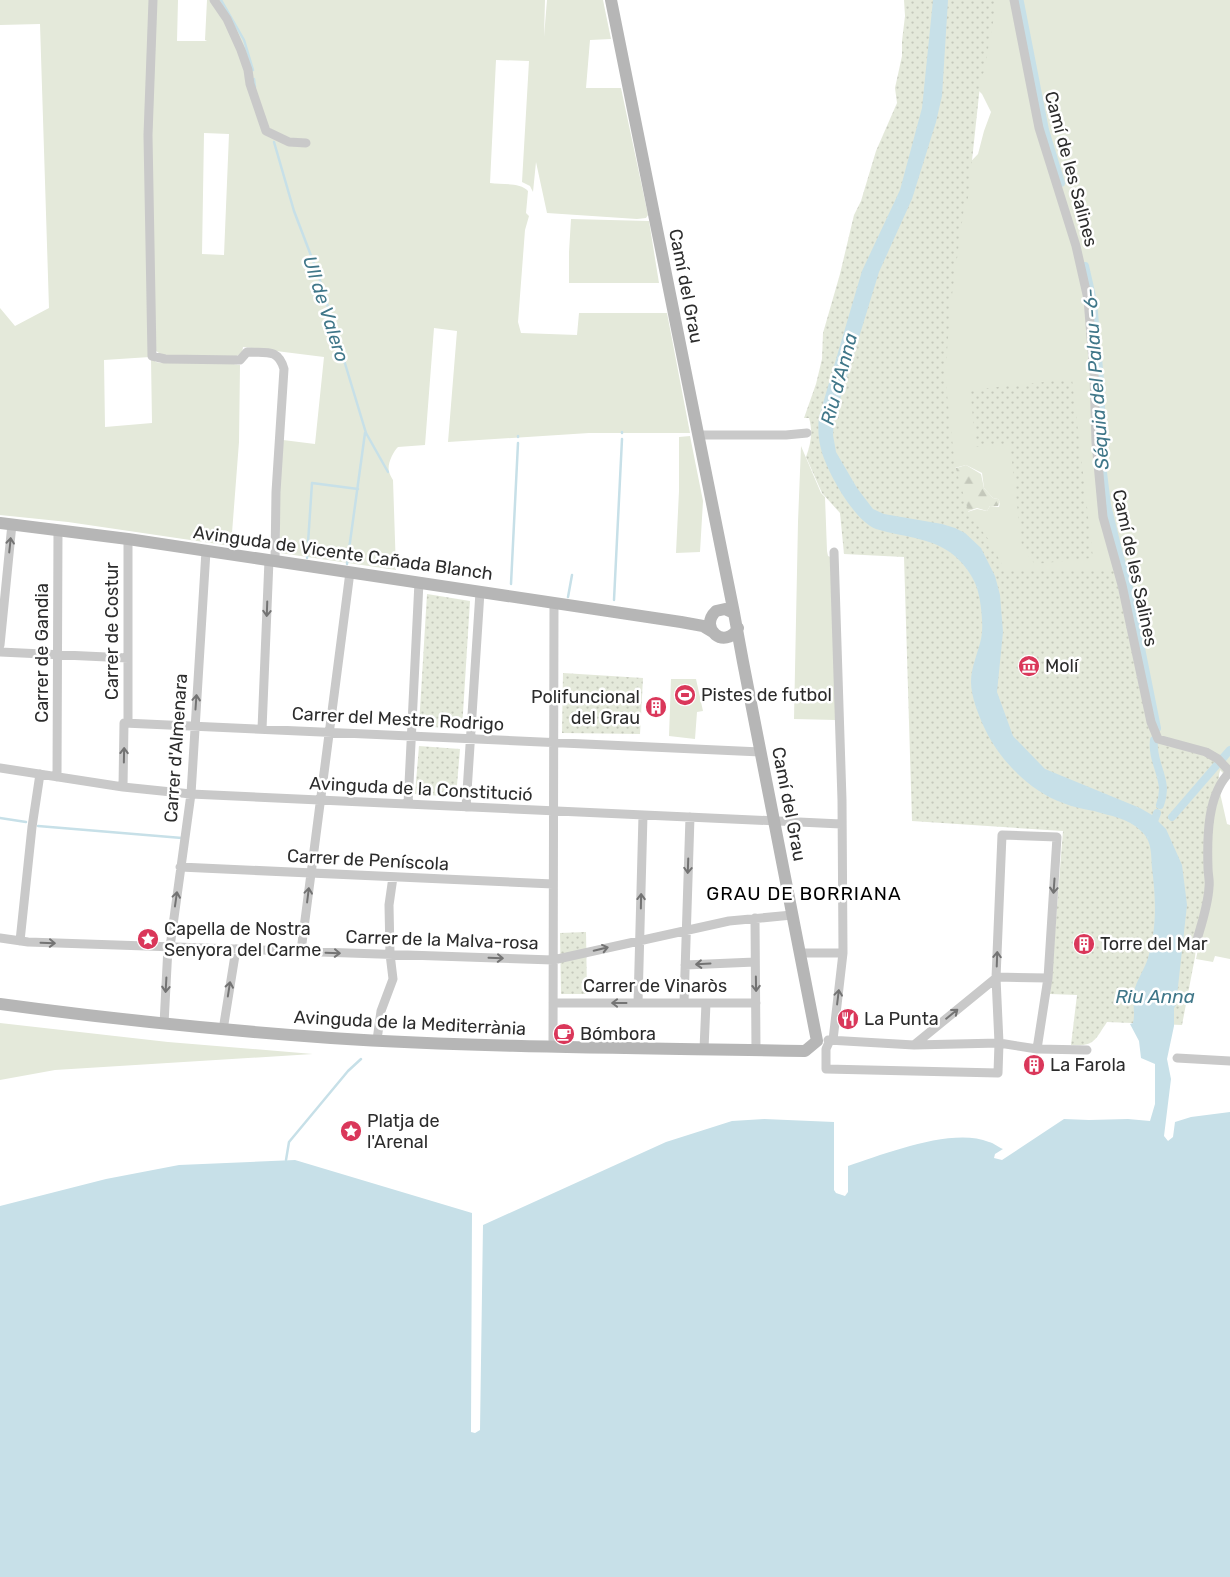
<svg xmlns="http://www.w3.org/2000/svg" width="1230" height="1577" viewBox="0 0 1230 1577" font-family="Rubik,sans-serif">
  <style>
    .grass { fill: #e4e9da; fill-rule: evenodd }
    .forest { fill: url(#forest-firs) }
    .park { fill: url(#park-dots) }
    .water { fill: #c7e0e8 }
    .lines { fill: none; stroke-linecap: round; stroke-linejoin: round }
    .stream { stroke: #c7e0e8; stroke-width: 2.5 }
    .canal { stroke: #c7e0e8; stroke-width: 8 }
    .street { stroke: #c9c9c9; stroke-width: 9 }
    .secondary { stroke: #b6b6b6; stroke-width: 12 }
    .oneway { stroke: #737373 }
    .labels { text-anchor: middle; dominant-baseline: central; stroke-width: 5; stroke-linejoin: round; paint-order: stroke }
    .street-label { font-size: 18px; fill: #2c2c2c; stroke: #fff }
    .poi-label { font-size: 18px; fill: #2c2c2c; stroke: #fff; text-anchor: start }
    .water-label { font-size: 19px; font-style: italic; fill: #407789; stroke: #fff }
    .neighbourhood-label { font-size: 19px; letter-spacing: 1px; fill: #000; stroke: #fff }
  </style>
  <defs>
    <pattern id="forest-firs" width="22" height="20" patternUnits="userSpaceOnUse" patternTransform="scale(1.25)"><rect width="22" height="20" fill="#e4e9da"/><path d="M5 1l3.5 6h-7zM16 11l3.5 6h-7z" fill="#c4c8bb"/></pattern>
    <pattern id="park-dots" width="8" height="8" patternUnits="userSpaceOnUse" patternTransform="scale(1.25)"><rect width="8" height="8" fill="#e4e9da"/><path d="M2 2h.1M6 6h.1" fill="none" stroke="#c4c8bb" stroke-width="1.8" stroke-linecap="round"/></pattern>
  </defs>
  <rect width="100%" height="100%" fill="#fff"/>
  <path class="grass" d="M0 0H150V357L104 360 105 427 152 423 151 358 156 362 161 363 220 362 240 365 239 442 231 546 68 522 0 515V308L15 326 49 308 40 24 0 25Z
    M154 0H178L177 41H207L205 40 207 0H212L226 19 241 50 247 70 249 85 264 131C278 140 292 145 309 145L308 140H290L266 126 252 86 250 71 240 40 228 16 218 0H545L544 37 547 0H603L611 39 590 40 586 88H621L648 215 646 218 637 219 547 213 536 162 533 192 530 186 522 182 529 61 496 60 490 183C501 185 520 182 528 191L526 213 529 216 525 230 518 322 521 333 577 335 579 313H667L690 433H589L448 442 457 331 434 328 425 445 398 447C393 452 387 464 389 472 389 472 392 479 393 480L396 570 280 553V478L283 440 315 444 324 357 243 347 242 353 233 358 205 356 165 357 153 349 150 126ZM204 133 229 134 224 255 202 254Z
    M984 0H1230V770L1225 775 1220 770 1209 810 1024 611 964 513 977 509 987 511 990 506 999 507 1000 502 998 499 993 498 984 488 982 473 966 465 939 472 852 445 957 176 978 154 984 131 991 112 982 94 970 82Z
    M571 219 649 221 659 283H569V252Z
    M690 436 703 501 700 552 676 553 679 491V437Z
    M801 446 821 493 825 497 827 551 828 556 833 558 836 720 794 719 798 522Z
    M671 679H696L703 711 697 712 695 739 669 736Z
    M1220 793 1227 824 1230 825V959L1215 956 1213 962 1196 959 1202 931 1210 828Z
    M0 1023 168 1042 313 1054 55 1070 0 1080Z"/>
  <path class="forest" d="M966 465 981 474 984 488 993 498 998 499 1000 502 998 506H990L987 511 977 508 963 513 940 473Z"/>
  <path class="park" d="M904 0H997L984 72 981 76 968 198 964 208 951 302 945 376 955 465 969 514 989 540 1005 570 1115 569 1129 623 1151 738C1168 753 1193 746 1212 758 1214 760 1217 764 1220 767L1205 896 1198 927 1195 957 1182 1025 1107 1022C1095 1040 1094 1047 1071 1045L1077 995 1050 994 1063 831 912 821 904 557 844 554 840 513 822 493 806 457C811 444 813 431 809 418H804L816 384 822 359 823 333 840 274 854 215 861 201 876 151 897 103 895 88 902 56V41L905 16Z
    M1072 379 1093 558 1035 564 1022 548 1010 444 976 447 970 390Z
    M427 594 470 601 462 729 419 726Z
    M563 673 643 678 640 734 562 733Z
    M419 746 460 749 456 797 415 794Z
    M586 932 587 994H561L560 933Z"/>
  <path class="water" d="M933 0H948L942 96 936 122 912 199 879 272 834 419 833 435 836 452 857 488 873 509 884 514 942 524 955 528 965 533 981 548 995 576 1000 595 1003 632 997 692 1013 736 1045 769 1140 808 1152 815 1166 829 1182 865 1187 905 1176 1005 1174 1008V1026L1167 1059 1171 1079 1164 1136 1168 1141 1173 1137 1175 1122 1191 1117 1230 1112V1577H0V1206L106 1179 179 1165 295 1160 472 1213 471 1432 475 1433 480 1430 483 1225 666 1142 732 1121 764 1119 834 1122V1190L836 1193 845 1196 848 1192V1166C885 1154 952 1127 989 1142 994 1143 998 1147 1003 1149L995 1154 994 1158 1002 1160 1064 1119 1089 1120 1128 1119 1150 1121 1155 1104V1064L1141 1058 1139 1041 1130 1024 1133 1023C1136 1011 1131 1000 1135 988 1138 978 1145 968 1148 958 1157 928 1156 899 1152 868 1151 853 1152 841 1141 831 1128 818 1110 816 1094 811 1083 809 1073 807 1063 803 1030 791 999 760 984 727 978 714 971 696 971 682 971 667 978 653 981 639 984 626 981 601 977 588 974 579 967 568 960 561 938 537 905 538 876 529 854 521 826 470 821 449 818 438 818 427 819 417L862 271 900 190 922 108Z"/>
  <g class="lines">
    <path class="stream" d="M221 0 244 40 253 70
      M254 79 255 87
      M274 142 294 211 318 274 366 433 388 472
      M622 433V432
      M518 437V436
      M307 558 312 483 358 489
      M347 564 365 433
      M511 584 518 443
      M568 597 572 575
      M614 600 622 439
      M0 818 26 822
      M38 826 182 838
      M286 1160 289 1142 348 1071 361 1059"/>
    <path class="canal" d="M1020 2 1045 130 1061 183
      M1085 266 1093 301 1101 392V456L1107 505 1119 554 1129 588 1157 728
      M1154 740C1151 764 1170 780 1160 805
      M1223 758 1230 750
      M1172 817 1216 766
      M1152 827 1157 813"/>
    <path class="street" d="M153 0 148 135 152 356 165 359 240 360 247 352C266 353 278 348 284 369L276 492 275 561
      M214 0 227 19 241 50 248 70 250 84 266 131 289 142 306 143
      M1014 0 1039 128 1076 246 1088 299 1094 374 1096 442 1103 517 1122 585 1151 722 1158 739 1206 752 1218 759 1230 772
      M698 435H786L807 433
      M0 645 12 524
      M0 652 128 658
      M128 723V539
      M262 729 269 560
      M0 768 123 787 191 794 841 824
      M57 777 58 530
      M123 787 124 723 761 752
      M408 804 419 582
      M466 807 480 592
      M180 867 553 884
      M755 918 756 1050
      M0 938 28 942 553 960 729 921 792 915
      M20 941 32 827 40 774
      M170 947 191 794 206 551
      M1195 947C1200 928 1208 907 1209 887 1210 881 1208 874 1208 868 1207 838 1207 794 1230 772
      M301 951 350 572
      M800 953H843
      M685 965 755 962
      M996 977 1048 978
      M553 1003H756
      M638 1003 643 815
      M684 1003 690 817
      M164 1024 168 947
      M223 1030 236 949
      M377 1040 381 1011 393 979 390 954 389 905 393 877
      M828 1040 914 1045 999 1043 1037 1049 1087 1050
      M830 1040 826 1049V1069L998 1073 999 1043 996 978 1002 835 1057 837 1048 978 1037 1049
      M833 1040 843 953 842 800 834 552
      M914 1045 996 978
      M553 1046 554 603
      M704 1049 706 1003
      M1177 1058 1230 1061"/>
    <path class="secondary" d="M611 0 734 613
      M0 523 128 539 681 622 703 626 713 632
      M0 1004C110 1019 220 1030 331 1038 488 1048 647 1048 805 1051L817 1041 743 662 734 613 725 609 716 611C698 628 725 651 738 628"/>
  </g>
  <defs><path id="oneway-shaft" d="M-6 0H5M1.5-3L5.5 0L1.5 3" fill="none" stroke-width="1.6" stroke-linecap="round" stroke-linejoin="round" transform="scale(1.25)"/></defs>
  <g class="oneway">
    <use href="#oneway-shaft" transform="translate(10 545) rotate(-84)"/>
    <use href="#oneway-shaft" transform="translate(267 609) rotate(92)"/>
    <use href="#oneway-shaft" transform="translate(196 702) rotate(-86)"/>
    <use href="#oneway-shaft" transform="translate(124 755) rotate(-89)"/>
    <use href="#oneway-shaft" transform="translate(688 866) rotate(92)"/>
    <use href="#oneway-shaft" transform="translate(1054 886) rotate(94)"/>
    <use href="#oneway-shaft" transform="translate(308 895) rotate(-83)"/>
    <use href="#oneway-shaft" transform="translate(176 899) rotate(-82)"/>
    <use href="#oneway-shaft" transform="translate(641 901) rotate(-89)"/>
    <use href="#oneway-shaft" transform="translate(48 943) rotate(2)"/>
    <use href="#oneway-shaft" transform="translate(601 949) rotate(-13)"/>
    <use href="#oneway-shaft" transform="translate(333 953) rotate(2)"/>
    <use href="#oneway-shaft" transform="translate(496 958) rotate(2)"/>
    <use href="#oneway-shaft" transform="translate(997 959) rotate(-88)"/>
    <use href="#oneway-shaft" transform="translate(703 964) rotate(177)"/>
    <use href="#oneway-shaft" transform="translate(756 984) rotate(89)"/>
    <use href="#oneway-shaft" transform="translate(166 985) rotate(93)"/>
    <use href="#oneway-shaft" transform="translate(229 989) rotate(-81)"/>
    <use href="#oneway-shaft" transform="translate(838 997) rotate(-83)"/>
    <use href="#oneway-shaft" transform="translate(619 1003) rotate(180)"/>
    <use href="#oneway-shaft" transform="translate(952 1014) rotate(-39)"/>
  </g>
  <defs>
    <g id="museum-disc" transform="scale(1.125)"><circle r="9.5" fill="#da375a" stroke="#fff"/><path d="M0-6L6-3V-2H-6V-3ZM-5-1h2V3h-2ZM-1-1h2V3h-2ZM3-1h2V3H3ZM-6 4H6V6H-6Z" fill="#fff"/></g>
    <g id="stadium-disc" transform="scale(1.125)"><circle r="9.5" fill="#da375a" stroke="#fff"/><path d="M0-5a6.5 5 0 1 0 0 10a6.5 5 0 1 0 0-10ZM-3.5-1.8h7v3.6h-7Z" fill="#fff"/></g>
    <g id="building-disc" transform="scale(1.125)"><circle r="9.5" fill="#da375a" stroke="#fff"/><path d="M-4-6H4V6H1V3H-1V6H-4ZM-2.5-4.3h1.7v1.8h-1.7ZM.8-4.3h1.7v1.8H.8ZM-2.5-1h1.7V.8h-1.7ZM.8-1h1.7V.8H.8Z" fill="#fff"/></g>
    <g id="sight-disc" transform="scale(1.125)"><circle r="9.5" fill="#da375a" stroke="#fff"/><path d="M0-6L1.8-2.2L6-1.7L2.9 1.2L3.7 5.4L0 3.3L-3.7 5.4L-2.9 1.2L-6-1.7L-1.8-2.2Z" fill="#fff"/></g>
    <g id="restaurant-disc" transform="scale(1.125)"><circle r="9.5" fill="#da375a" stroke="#fff"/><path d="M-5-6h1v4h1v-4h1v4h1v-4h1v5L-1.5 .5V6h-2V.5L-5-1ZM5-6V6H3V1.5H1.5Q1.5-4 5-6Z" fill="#fff"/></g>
    <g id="cafe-disc" transform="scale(1.125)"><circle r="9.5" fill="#da375a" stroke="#fff"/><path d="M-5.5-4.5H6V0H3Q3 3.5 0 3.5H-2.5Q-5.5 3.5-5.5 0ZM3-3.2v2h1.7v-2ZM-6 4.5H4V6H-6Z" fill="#fff"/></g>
  </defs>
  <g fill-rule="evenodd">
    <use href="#museum-disc" x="1029" y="666"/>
    <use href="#stadium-disc" x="685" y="695"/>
    <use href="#building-disc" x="656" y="707"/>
    <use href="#sight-disc" x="148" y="939"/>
    <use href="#building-disc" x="1084" y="944"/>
    <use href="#restaurant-disc" x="848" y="1019"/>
    <use href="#cafe-disc" x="564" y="1034"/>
    <use href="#building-disc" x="1034" y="1065"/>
    <use href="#sight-disc" x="351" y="1131"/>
  </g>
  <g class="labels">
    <g class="street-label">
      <text transform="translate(1071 169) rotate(75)">Camí de les Salines</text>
      <text transform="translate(686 286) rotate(79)">Camí del Grau</text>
      <text transform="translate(343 553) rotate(8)">Avinguda de Vicente Cañada Blanch</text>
      <text transform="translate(1135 568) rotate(78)">Camí de les Salines</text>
      <text transform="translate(112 631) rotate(-90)">Carrer de Costur</text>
      <text transform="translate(42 653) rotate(-90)">Carrer de Gandia</text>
      <text transform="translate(398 719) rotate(3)">Carrer del Mestre Rodrigo</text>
      <text transform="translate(176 748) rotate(-86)">Carrer d'Almenara</text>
      <text transform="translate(421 789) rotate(3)">Avinguda de la Constitució</text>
      <text transform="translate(789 804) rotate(79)">Camí del Grau</text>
      <text transform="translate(368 860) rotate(3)">Carrer de Peníscola</text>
      <text transform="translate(442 940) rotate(2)">Carrer de la Malva-rosa</text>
      <text x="655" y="986">Carrer de Vinaròs</text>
      <text transform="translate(410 1023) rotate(3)">Avinguda de la Mediterrània</text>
    </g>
    <g class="poi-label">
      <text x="1045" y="666">Molí</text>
      <text x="701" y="695">Pistes de futbol</text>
      <text x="640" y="697" text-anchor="end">Polifuncional<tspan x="640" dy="21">del Grau</tspan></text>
      <text x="164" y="929">Capella de Nostra<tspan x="164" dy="21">Senyora del Carme</tspan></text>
      <text x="1100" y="944">Torre del Mar</text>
      <text x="864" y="1019">La Punta</text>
      <text x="580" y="1034">Bómbora</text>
      <text x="1050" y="1065">La Farola</text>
      <text x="367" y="1121">Platja de<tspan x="367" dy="21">l'Arenal</tspan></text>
    </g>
    <g class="water-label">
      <text transform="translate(326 309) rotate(72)">Ull de Valero</text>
      <text transform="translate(839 379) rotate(-75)">Riu d'Anna</text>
      <text transform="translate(1096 379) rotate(-94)">Séquia del Palau -6-</text>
      <text x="1155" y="996">Riu Anna</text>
    </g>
    <g class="neighbourhood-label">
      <text x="804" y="893">GRAU DE BORRIANA</text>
    </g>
  </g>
</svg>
